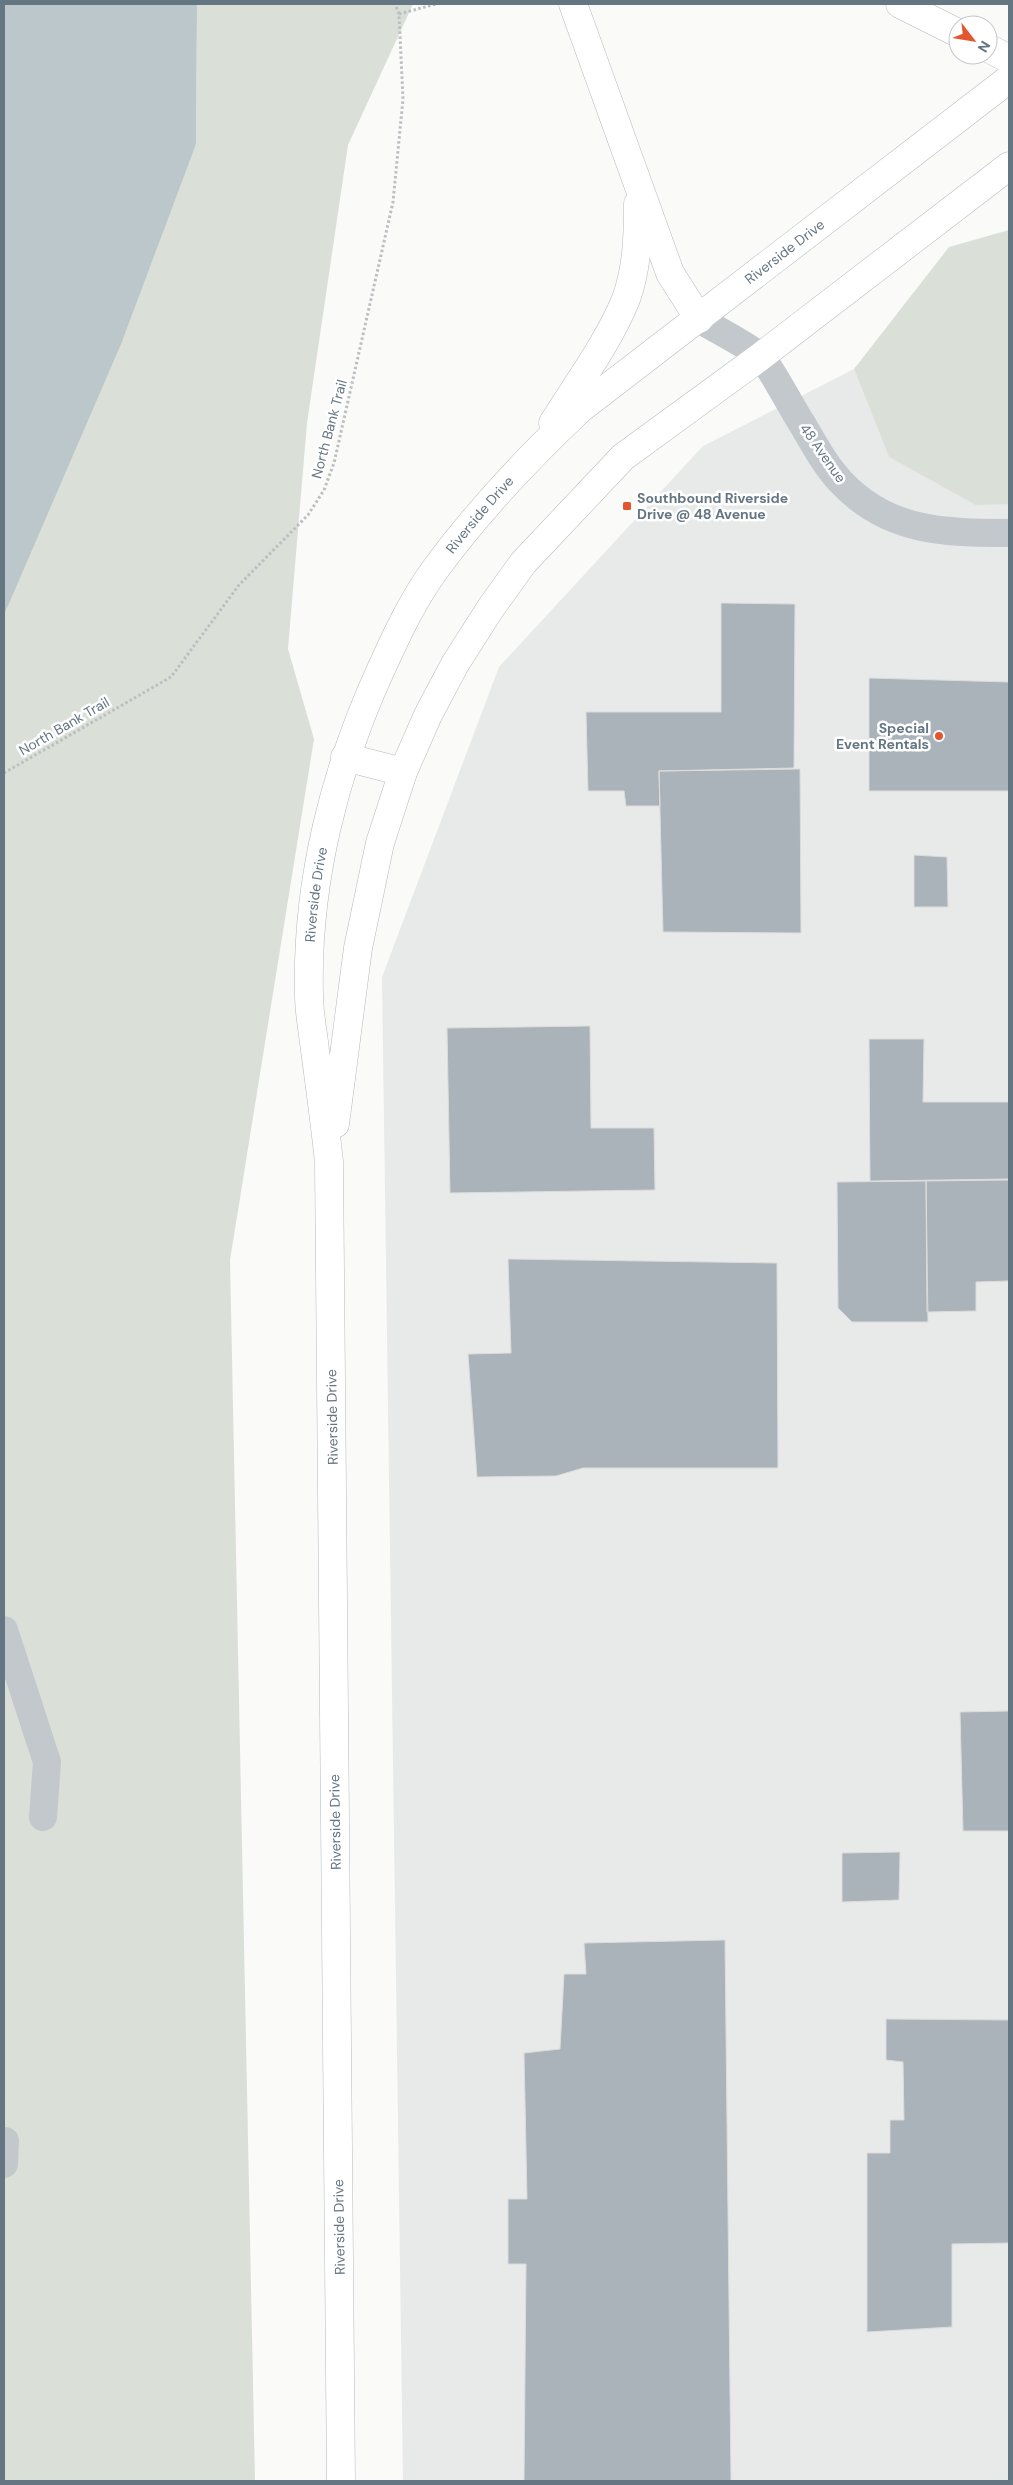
<svg xmlns="http://www.w3.org/2000/svg" width="1013" height="2485" viewBox="0 0 1013 2485" font-family="'DM Sans',sans-serif">
  <style>
    .built { fill: #e8e9e9 }
    .green { fill: #dadfd7 }
    .water { fill: #bbc7cb }
    .building { fill: #aab3b9; stroke: #dcdcda }
    .lines { fill: none; stroke-linecap: round; stroke-linejoin: round }
    .major-casing { stroke: #b5babe; stroke-width: 29 }
    .path { stroke: #bbbfc2; stroke-width: 3; stroke-dasharray: 2.5 2.5; stroke-linecap: butt }
    .minor { stroke: #c3c8cc; stroke-width: 28 }
    .major { stroke: #fff; stroke-width: 28 }
    .poi-dot { fill: #e4572e; stroke: #fff; stroke-width: 2 }
    .labels { text-anchor: middle; dominant-baseline: central; stroke-width: 5; stroke-linejoin: round; paint-order: stroke }
    .street-label { font-size: 14px; fill: #657683; stroke: #fff }
    .poi-label { font-size: 14px; font-weight: bold; fill: #657683; stroke: #fff; text-anchor: start }
  </style>
  <rect width="100%" height="100%" fill="#fafaf8"/>
  <path class="built" d="M854 369 889 457 976 504H1009V2481H403L382 977 499 667 703 446Z"/>
  <path class="green" d="M197 4H413L348 145 307 423 288 649 314 739 230 1260 255 2481H4V615L196 144Z
    M1009 230V504L976 505 889 457 854 369 949 247Z"/>
  <path class="water" d="M4 4H197L196 144 121 344 4 615Z"/>
  <path class="building" d="M721 603 795 604 794 768 659 771 660 806H626L624 791H588L586 712H721Z
    M869 678 1009 682V791H869Z
    M800 769 801 933 663 932 659 771Z
    M914 855 947 857 948 907H914Z
    M590 1026 591 1128H654L655 1190 450 1193 447 1028Z
    M869 1039H924L923 1102H1009V1179L870 1181Z
    M1009 1180V1281L976 1282V1311L927 1312 926 1181Z
    M926 1181 928 1322H852L838 1308 837 1182Z
    M508 1259 777 1263 778 1468H583L556 1476 477 1477 468 1354 511 1353Z
    M1009 1711V1831H963L960 1712Z
    M900 1852 899 1900 842 1902V1853Z
    M725 1940 731 2481H524L526 2264H508V2199H527L524 2053 560 2049 564 1974H586L584 1943Z
    M886 2019 1009 2020V2243L952 2244V2327L867 2332V2153H890V2120H904L903 2062 886 2060Z"/>
  <g class="lines">
    <g class="major-casing">
      <g id="major">
        <path d="M573 4 670 273 699 319"/>
        <path d="M900 4 958 33"/>
        <path d="M988 48 1009 59"/>
        <path d="M553 423C578 383 608 343 626 299 637 269 638 236 638 204"/>
        <path d="M345 757 403 772"/>
        <path d="M335 1124 358 948 380 843 403 772 428 715 455 664 490 609 523 563 623 457 760 357 1009 166"/>
        <path id="s1" d="M341 2481 329 1162C325 1125 320 1087 315 1050 313 1032 309 1013 309 995 306 882 335 769 382 667 397 634 413 600 434 571 477 512 527 459 580 409L1009 79"/>
      </g>
    </g>
    <path class="path" d="M399 14 436 4
      M4 773 171 677 239 585 308 515 324 490 334 463 393 202 403 99 399 14 395 4"/>
    <path class="minor" d="M699 319C713 328 751 347 761 357 773 371 790 405 801 422 813 442 824 464 841 482 888 532 945 533 1009 533
      M4 1630 47 1762 43 1817
      M4 2164 5 2141"/>
    <use href="#major" class="major"/>
  </g>
  <g class="poi-dot">
    <rect x="622" y="501" width="10" height="10" rx="2.5"/>
    <circle cx="939" cy="736" r="5"/>
  </g>
  <g class="labels">
    <g class="street-label">
      <text stroke="none"><textPath href="#s1" startOffset="2412">Riverside Drive</textPath></text>
      <text transform="translate(329 429) rotate(-75)">North Bank Trail</text>
      <text transform="translate(823 453) rotate(55)">48 Avenue</text>
      <text stroke="none"><textPath href="#s1" startOffset="2008">Riverside Drive</textPath></text>
      <text transform="translate(64 726) rotate(-30)">North Bank Trail</text>
      <text stroke="none"><textPath href="#s1" startOffset="1588">Riverside Drive</textPath></text>
      <text transform="translate(332 1417) rotate(-91)">Riverside Drive</text>
      <text transform="translate(335 1822) rotate(-91)">Riverside Drive</text>
      <text transform="translate(339 2227) rotate(-91)">Riverside Drive</text>
    </g>
    <g class="poi-label">
      <text x="637" y="498">Southbound Riverside<tspan x="637" dy="16">Drive @ 48 Avenue</tspan></text>
      <text x="929" y="728" text-anchor="end">Special<tspan x="929" dy="16">Event Rentals</tspan></text>
    </g>
  </g>
  <rect width="1013" height="2485" fill="none" stroke="#657683" stroke-width="10"/>
  <g transform="translate(973 40) rotate(121)"><circle r="24" fill="#ffffff" stroke="#c1c8cd"/>
  <path d="M0-4L9 19L0 12L-9 19Z" fill="#e4572e"/>
  <text y="-8" font-size="14" font-weight="bold" text-anchor="middle" fill="#657683">N</text>
  </g>
</svg>
